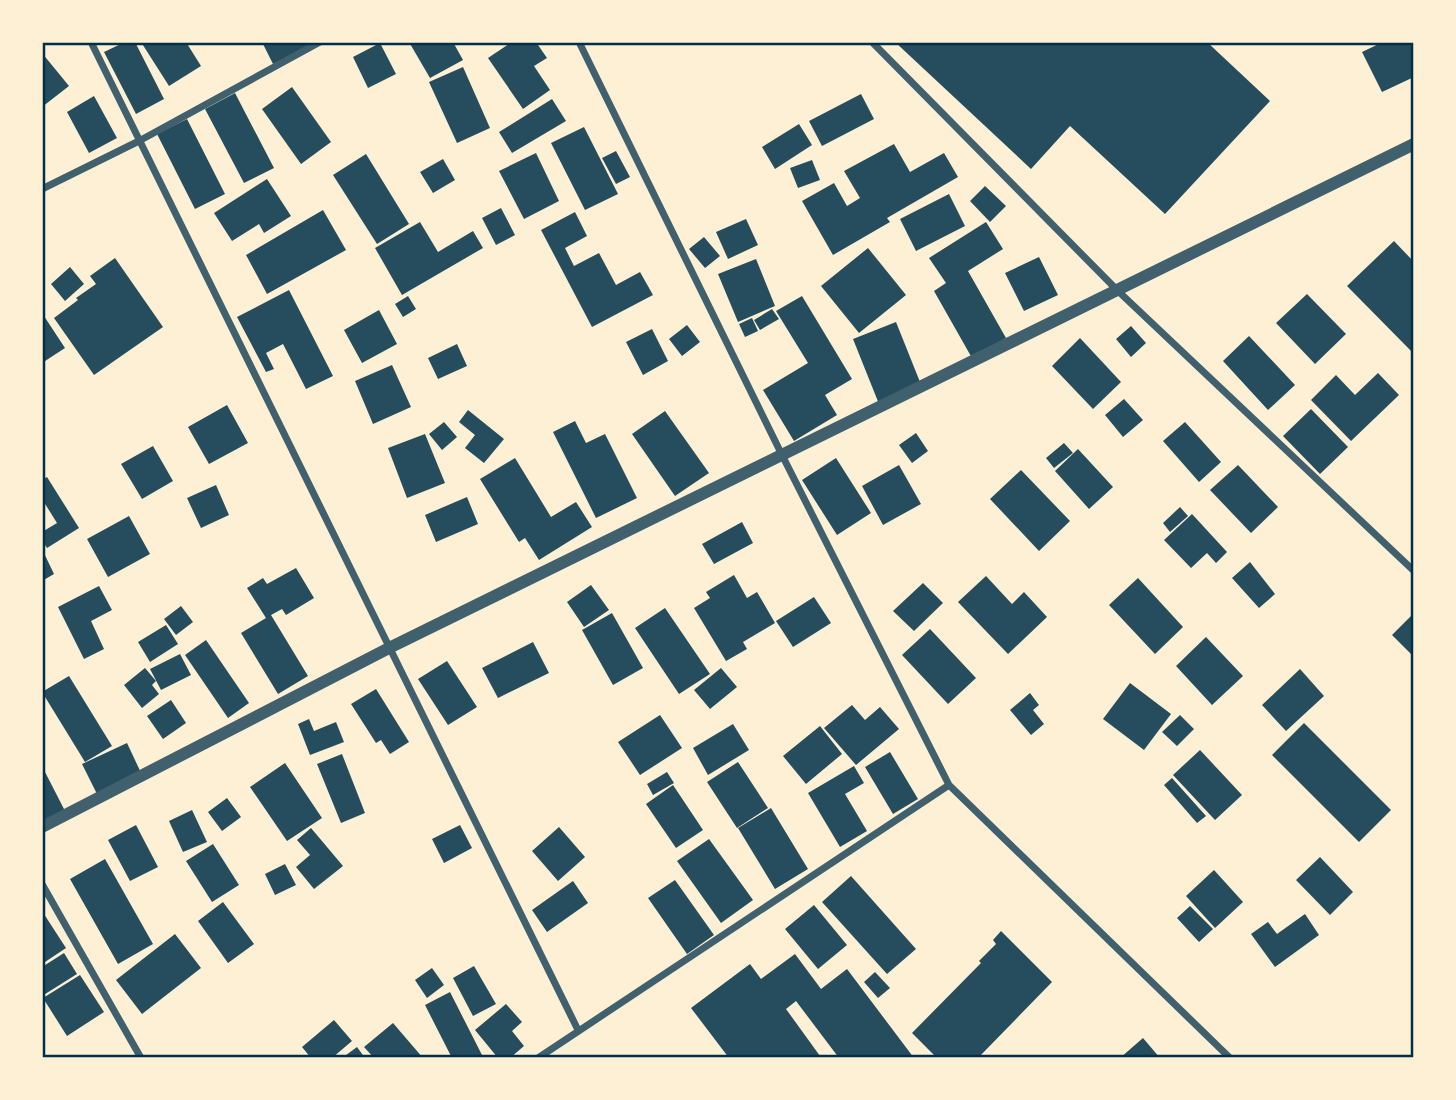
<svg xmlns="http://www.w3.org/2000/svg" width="1456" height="1100" viewBox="0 0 1456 1100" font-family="Bitter,serif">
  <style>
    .building { fill: #264d5e }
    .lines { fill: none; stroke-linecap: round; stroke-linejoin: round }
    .minor { stroke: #3f606c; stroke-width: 7 }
    .tertiary { stroke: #3f606c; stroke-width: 12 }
    .neatline { fill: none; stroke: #003049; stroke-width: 2.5 }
  </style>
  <rect width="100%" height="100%" fill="#fdf0d5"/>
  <path class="building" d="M125 42H135L164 99 136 114 104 52Z
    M141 42H186L201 66 169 86Z
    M262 42H307L309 47 273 64Z
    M409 42H453L463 60 430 78Z
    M512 42H536L547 58 534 66 550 90 523 109 488 58Z
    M895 42H1207L1270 101 1165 214 1070 126 1031 169Z
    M1383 42H1414V77L1382 92 1362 52Z
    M380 43 396 74 368 88 353 57Z
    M42 53 69 86 42 107Z
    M463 67 490 128 457 143 429 82Z
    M292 87 331 142 301 164 262 109Z
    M235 93 274 168 244 183 205 109Z
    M861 94 874 119 822 146 809 121Z
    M94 96 117 138 89 153 67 112Z
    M552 99 566 121 512 153 499 132Z
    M187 119 225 194 195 209 157 134Z
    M799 124 812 145 775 169 762 147Z
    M584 127 618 194 585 210 551 143Z
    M894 144 910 172 944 153 958 177 887 218 890 222 833 255 802 201 834 183 847 206 860 198 844 171Z
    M616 151 630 177 616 184 602 158Z
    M536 153 559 201 524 219 499 171Z
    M366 154 409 224 377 244 333 175Z
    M443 159 455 180 433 193 420 172Z
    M812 160 820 180 798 188 790 168Z
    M267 179 291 216 264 233 259 224 232 241 214 213Z
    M985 186 1006 206 990 222 970 201Z
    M949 194 965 226 916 251 900 219Z
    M501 208 515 235 496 245 482 218Z
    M323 210 346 250 267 294 246 255Z
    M575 212 587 236 565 248 574 266 599 253 616 285 640 272 653 295 592 327 541 230Z
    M746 219 758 245 728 259 716 232Z
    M420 222 438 252 473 231 483 248 402 295 375 248Z
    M986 222 1003 249 968 271 1006 338 972 358 934 291 946 283 929 258Z
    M704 237 720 256 705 268 689 249Z
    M1394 241 1414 262V354L1347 286Z
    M868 248 906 295 859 333 821 286Z
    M1039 257 1058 295 1024 311 1005 273Z
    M115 258 163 327 94 375 54 318 78 300 76 298 96 284 90 276Z
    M756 259 775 306 738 322 718 274Z
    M70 267 84 284 65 301 51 284Z
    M289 290 333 376 306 389 283 344 266 353 274 369 266 372 237 317Z
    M1307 294 1346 334 1315 364 1276 323Z
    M408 296 416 309 403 317 395 304Z
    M802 296 852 379 825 395 837 415 794 441 763 390 808 363 776 311Z
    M772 309 779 319 760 330 754 320Z
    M379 310 397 344 362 363 344 330Z
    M42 313 65 348 42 363Z
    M752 318 758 331 745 337 739 324Z
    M896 322 922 387 879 404 853 339Z
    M687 325 700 342 682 356 669 339Z
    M1131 326 1146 343 1131 357 1116 339Z
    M652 329 668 361 643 375 626 342Z
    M1249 336 1295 385 1268 410 1223 361Z
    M1080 338 1121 382 1093 409 1052 366Z
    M457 344 467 366 438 379 428 358Z
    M392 365 411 407 373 424 355 381Z
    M1378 373 1399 395 1351 441 1311 400 1336 375 1355 395Z
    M1124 399 1143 420 1123 437 1105 415Z
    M227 405 248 443 209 464 188 427Z
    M1311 409 1348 447 1320 474 1283 436Z
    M468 410 504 439 484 463 465 448 475 435 459 422Z
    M665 411 709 473 675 496 632 434Z
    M575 421 586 443 605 434 637 498 596 518 553 432Z
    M444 422 457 437 442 450 429 434Z
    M1185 422 1221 462 1199 482 1163 441Z
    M916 433 928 451 912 463 899 445Z
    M425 434 445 483 407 498 388 448Z
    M1064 443 1073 453 1054 468 1046 458Z
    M153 446 173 481 142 499 121 464Z
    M1078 449 1113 487 1089 509 1055 471Z
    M515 458 551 517 576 502 592 527 539 560 525 538 519 542 480 479Z
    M836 458 871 513 837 535 802 480Z
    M899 465 921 504 883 525 862 486Z
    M1238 465 1278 507 1251 533 1210 490Z
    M1021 470 1070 521 1039 551 990 499Z
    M47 477 79 528 47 548 42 540V532L57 523 42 499V480Z
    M216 485 229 515 201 528 187 498Z
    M467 497 478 524 436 542 425 515Z
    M1180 507 1188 516 1170 532 1163 523Z
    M1192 514 1227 552 1216 563 1207 553 1191 568 1164 540Z
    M129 516 150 554 108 577 87 539Z
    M742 522 753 543 714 564 702 544Z
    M42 549 54 574 42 581Z
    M1250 562 1275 594 1259 608 1232 578Z
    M296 568 314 598 286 615 282 609 271 615 308 676 278 694 241 633 266 618 247 588 263 578 267 584Z
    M734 575 747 598 757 592 775 623 743 642 747 649 726 661 694 608 710 598 706 592Z
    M986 576 1012 604 1024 592 1047 617 1008 654 958 602Z
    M1138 578 1183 627 1155 654 1109 605Z
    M923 583 943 603 914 631 893 611Z
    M591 585 609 610 584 627 567 602Z
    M99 586 112 610 91 621 104 649 84 659 58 607Z
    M814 597 831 623 793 647 776 621Z
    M181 606 193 622 176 635 164 619Z
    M665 608 710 674 679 694 635 628Z
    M612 613 643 668 613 685 582 630Z
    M1414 613V657L1392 635Z
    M166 625 178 644 150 662 138 642Z
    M930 629 976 678 948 704 902 655Z
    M1206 637 1243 676 1212 705 1176 666Z
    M206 640 249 703 228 718 185 655Z
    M533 642 549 673 498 698 482 668Z
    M180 654 191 675 161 690 150 669Z
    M447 661 477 707 448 725 418 679Z
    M145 668 156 681 152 685 159 694 142 708 124 685Z
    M721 668 737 687 710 709 694 690Z
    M1300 669 1324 696 1286 731 1262 705Z
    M69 676 112 746 85 762 42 692Z
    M1130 683 1171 714 1144 750 1103 719Z
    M376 689 409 742 390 754 381 740 376 743 351 704Z
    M1030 693 1039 705 1033 710 1044 724 1031 735 1010 710Z
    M171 700 186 723 163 739 147 716Z
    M852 705 865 720 880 707 899 729 856 765 824 728Z
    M660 715 682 748 640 775 618 742Z
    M1180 715 1194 729 1177 746 1162 732Z
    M309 719 314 731 336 722 344 742 310 755 298 724Z
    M1304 723 1391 810 1359 842 1272 755Z
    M733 724 749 750 708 775 693 748Z
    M820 726 842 754 806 784 783 756Z
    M127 743 142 775 98 796 82 764Z
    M1200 750 1242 795 1215 820 1173 775Z
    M890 752 918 799 893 814 865 767Z
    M342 754 365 813 341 823 317 764Z
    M738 762 768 808 737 828 707 782Z
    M285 763 322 818 287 841 250 787Z
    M854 766 864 783 845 794 867 831 840 847 808 793Z
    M45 772 65 811 42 823V774Z
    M667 772 674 783 653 795 647 784Z
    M1172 778 1206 816 1197 823 1164 785Z
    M673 785 703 830 676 848 646 804Z
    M227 798 241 817 222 831 208 812Z
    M771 808 808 869 775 889 738 828Z
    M192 810 207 842 183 852 169 821Z
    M136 825 158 867 130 881 108 840Z
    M460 825 472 848 444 863 432 839Z
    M559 827 585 857 558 881 532 851Z
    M311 828 343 866 314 889 296 867 310 855 297 840Z
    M709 839 753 900 721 923 677 861Z
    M213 844 239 885 212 902 186 861Z
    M1320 857 1353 892 1330 915 1296 880Z
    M105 859 153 944 118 964 70 879Z
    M285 864 296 885 275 895 265 874Z
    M1214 870 1243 902 1215 928 1186 896Z
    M851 876 916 949 887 974 822 902Z
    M675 880 714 935 687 954 648 898Z
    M573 881 588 903 547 932 532 910Z
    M223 902 254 944 228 963 198 921Z
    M814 905 847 945 818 969 785 929Z
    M1190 906 1213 929 1199 942 1177 918Z
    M42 911 66 948 42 964Z
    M1305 914 1319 935 1275 967 1251 934 1268 922 1277 934Z
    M1001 931 1052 982 978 1058H937L912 1033 981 963 979 961 996 944 993 940Z
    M175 934 201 968 142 1014 116 980Z
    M64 953 77 974 42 996V967Z
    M795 954 821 989 847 969 914 1058H839L796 1001 786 1009 820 1056 817 1058H729L691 1008 750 964 761 979Z
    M474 966 496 1004 473 1016 453 978Z
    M432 968 444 985 427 998 415 980Z
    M875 972 890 988 878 998 864 982Z
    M80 975 104 1012 67 1036 43 998Z
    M450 992 482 1055 477 1058H452L425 1005Z
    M506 1004 522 1022 512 1031 524 1046 510 1058H498L475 1030Z
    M334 1020 352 1041 332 1058H311L302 1047Z
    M393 1023 423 1058H374L364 1047Z
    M1143 1038 1160 1058H1120Z
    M357 1047 365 1058H342Z"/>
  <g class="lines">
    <path class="minor" d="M91 42 578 1030
      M579 42 782 455 949 785 1230 1058
      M872 42 1118 291 1414 571
      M42 189 139 141 320 42
      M42 884 141 1058
      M538 1058 949 785"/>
    <path class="tertiary" d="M42 827 391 647 1414 144"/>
  </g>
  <rect width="1456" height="1100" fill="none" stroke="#fdf0d5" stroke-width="88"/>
  <rect x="44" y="44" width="1368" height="1012" class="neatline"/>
</svg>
